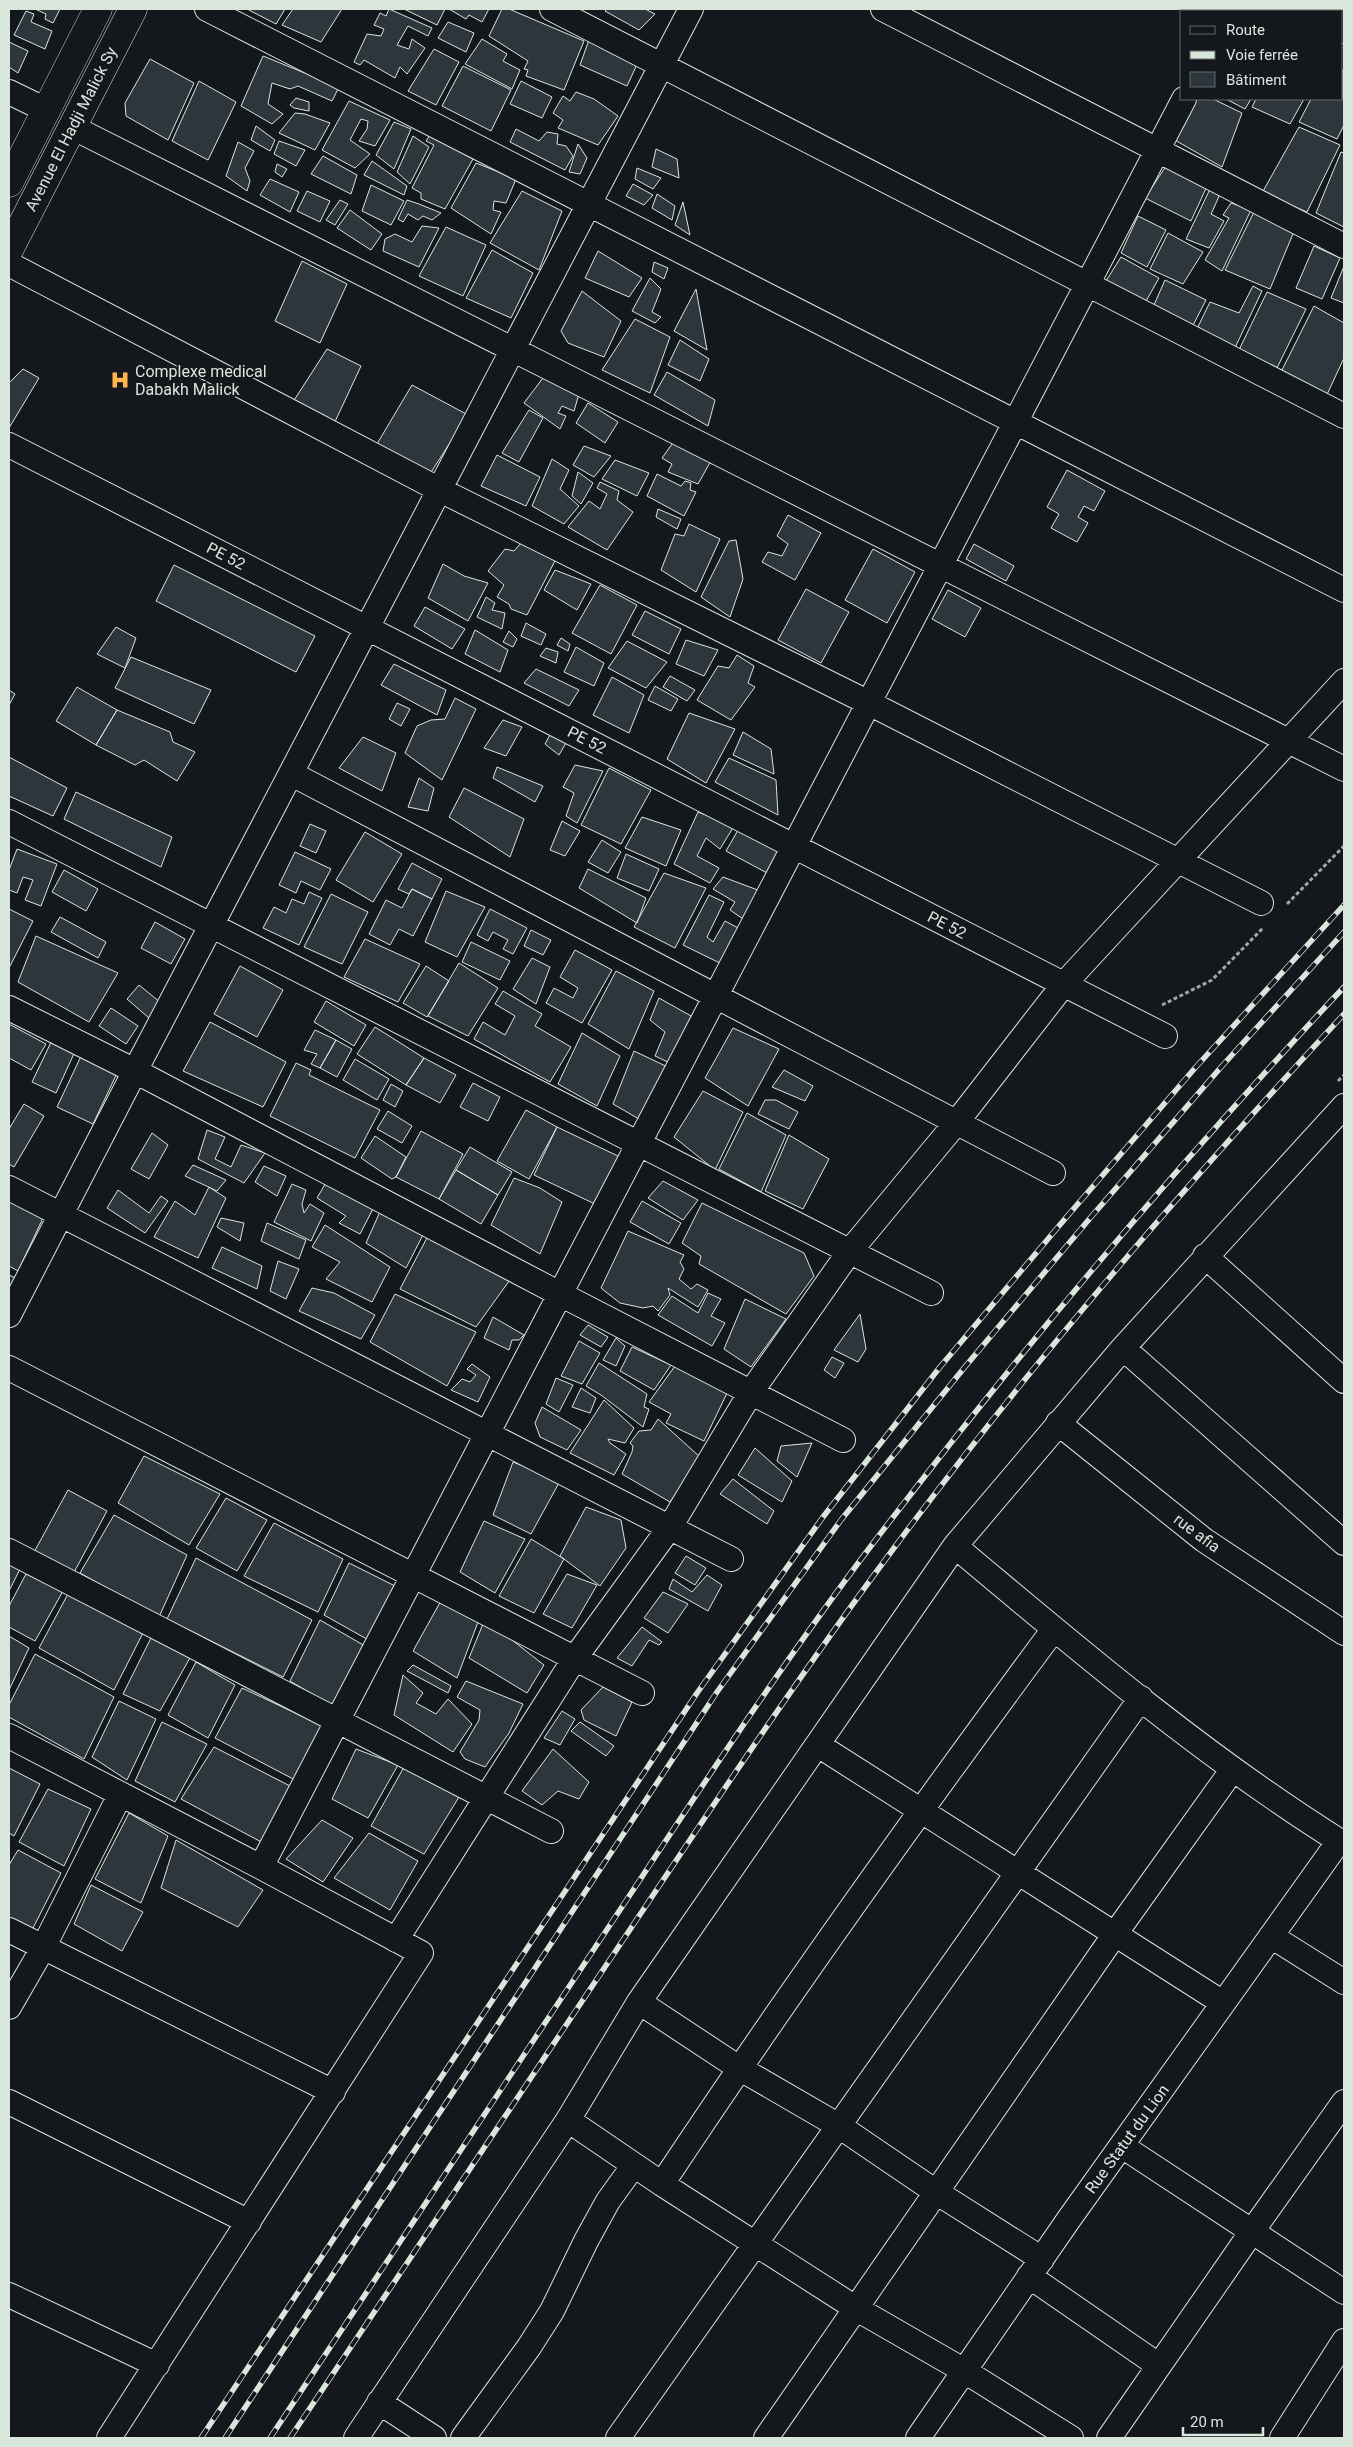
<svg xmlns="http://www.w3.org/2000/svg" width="1353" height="2447" viewBox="0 0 1353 2447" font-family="Roboto,sans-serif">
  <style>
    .building { fill: #2c363c; stroke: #d8e6dc }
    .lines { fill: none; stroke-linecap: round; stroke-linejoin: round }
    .street-casing { stroke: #d8e6dc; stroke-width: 26 }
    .secondary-casing { stroke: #d8e6dc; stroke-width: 29 }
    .path { stroke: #9da8a2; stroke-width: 3; stroke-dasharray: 4 2.5; stroke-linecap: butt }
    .street { stroke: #14181c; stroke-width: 24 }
    .secondary { stroke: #14181c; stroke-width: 28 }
    .rail-casing { stroke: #d8e6dc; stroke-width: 5.5 }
    .rail { stroke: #14181c; stroke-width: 4; stroke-dasharray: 11; stroke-linecap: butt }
    .labels { text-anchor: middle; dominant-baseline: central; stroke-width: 4; stroke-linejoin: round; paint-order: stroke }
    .street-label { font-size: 16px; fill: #d8e6dc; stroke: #14181c }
    .poi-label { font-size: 16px; fill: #d8e6dc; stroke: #14181c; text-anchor: start }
  </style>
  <rect width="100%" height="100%" fill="#14181c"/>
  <path class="building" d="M35 9H60L53 23 45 19 46 14Z
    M247 9H285L276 24Z
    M293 9H342L321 42 282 25Z
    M389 9 432 28 428 36 408 26 397 45 409 49 412 39 425 48 407 74 400 67 395 78 364 60 360 65 354 62 367 34 381 36 384 29 374 25 380 13 386 16Z
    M404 9H445L437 25Z
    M449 9H489L482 22 469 15 466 19Z
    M502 9H509L584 41 564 90 526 76 528 70 524 69 528 61 489 36Z
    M607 9H645L655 14 639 30 605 11Z
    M26 11 34 14 31 22 52 31 45 49 14 35Z
    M448 22 474 33 466 52 438 38Z
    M590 37 640 58 627 86 580 65Z
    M482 39 507 54 503 61 520 70 512 89 465 64Z
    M9 42 28 51 18 73 9 67Z
    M434 49 459 62 436 105 408 91Z
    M263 56 339 87 332 101 298 86 290 89 272 83 268 104 283 114 272 124 241 106Z
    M150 59 194 83 168 140 126 116 125 103Z
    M463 66 511 90 491 131 442 106Z
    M1342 71 1344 72V125L1337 139 1299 122 1311 99H1342Z
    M199 81 236 102 208 160 172 141Z
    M521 81 552 97 542 118 510 104Z
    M576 92 594 99 618 116 598 145 558 128 563 120 553 113 563 96 570 101Z
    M296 98 309 102V111L294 108 290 105Z
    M1197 99H1213L1242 113 1222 167 1173 139Z
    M1226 99H1251L1245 109Z
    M1256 99H1304L1290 124 1252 107Z
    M349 101 390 120 375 146 359 141 367 129 368 121 361 119 350 140 370 154 355 168 322 150Z
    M295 113 305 114 330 123 315 150 279 133Z
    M394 122 411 129 394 169 376 155Z
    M256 126 275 140 270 151 251 140Z
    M1299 127 1340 145 1307 212 1262 193Z
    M516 129 539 141 547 132 558 134 557 144 566 146 573 156 565 170 510 142Z
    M430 135 473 159 445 209 421 199V193L412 188 434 145 426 141Z
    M413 136 429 147 410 184 397 172Z
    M279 141 305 150 296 166 274 154Z
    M238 142 254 151 245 168 250 181 247 191 226 176Z
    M578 144 587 158 580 174 569 172Z
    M656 149 677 159 679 178 652 167Z
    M1341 152 1344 153V227L1316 213Z
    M323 156 357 175 351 194 311 174Z
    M372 161 407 186 404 195 364 175Z
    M476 163 516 179 506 203 494 201 493 210 501 212 491 234 451 208Z
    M1168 163 1208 184 1191 221 1145 198Z
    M277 164 287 169 282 177 275 172Z
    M637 168 661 178 653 189 635 179Z
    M270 179 299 192 290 212 260 195Z
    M633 184 653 195 644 205 626 196Z
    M371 185 404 201 391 225 362 211Z
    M1210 189 1221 192 1211 214 1224 221 1209 248 1186 239Z
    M307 191 330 201 320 222 297 211Z
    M522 191 562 211 539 270 490 243Z
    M657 194 675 206 672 220 652 208Z
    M340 200 348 204 335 225 326 220Z
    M407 200 419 204 441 213 432 220 423 216 418 220 408 214 403 222 398 219Z
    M683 202 690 235 675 225Z
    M1231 203 1251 210 1222 271 1205 260 1229 218 1223 215Z
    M350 210 382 234 371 250 337 228Z
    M1255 210 1295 229 1270 289 1225 270Z
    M1138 216 1166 230 1147 267 1121 253Z
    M422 226 439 228 419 267 383 251 385 239 395 234 412 242Z
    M446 227 486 245 463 296 419 276Z
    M1168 233 1203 252 1183 284 1150 269Z
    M1314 246 1340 258 1322 299 1296 288Z
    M492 250 533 273 511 318 466 298Z
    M598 251 642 278 629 297 585 278Z
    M1121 257 1159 278 1145 303 1106 281Z
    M302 261 347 284 320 343 275 321Z
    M654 262 668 268 664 279 652 272Z
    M1344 266V303L1331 298Z
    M650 278 661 289 652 312 661 317 655 323 632 311Z
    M1165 280 1206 300 1188 335 1150 314Z
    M1253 286 1262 291 1232 354 1193 337 1210 302 1239 313Z
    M696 289 707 350 674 331Z
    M582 291 621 321 604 357 568 343 561 331Z
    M1267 292 1306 309 1273 376 1236 356Z
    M1314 306 1344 323V358L1324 401 1280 374Z
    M635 319 670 337 650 393 602 370Z
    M680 340 709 359 700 381 668 365Z
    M327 349 361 366 333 426 291 405Z
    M23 369 39 378 9 428V383Z
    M667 372 715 400 708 426 654 395Z
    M546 374 579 394 574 411 562 406 558 413 566 416 560 429 524 403Z
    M412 385 468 415 426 480 374 449Z
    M588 403 618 422 605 443 576 423Z
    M529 410 543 418 519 462 502 453Z
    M675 440 712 459 698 484 668 472 672 464 662 458Z
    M584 446 611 456 594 477 573 465Z
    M497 455 540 477 526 506 481 486Z
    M552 459 569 470 560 489 579 506 564 524 532 506Z
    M615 460 649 473 637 496 602 479Z
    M1067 470 1105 491 1094 511 1084 506 1078 517 1088 523 1077 542 1051 528 1059 514 1047 507Z
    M578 472 593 483 581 504 572 496Z
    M657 474 681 486 685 481 691 483 690 490 696 492 684 516 647 496Z
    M600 482 619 491 617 500 633 512 607 550 568 527 589 501 600 509 607 494 597 488Z
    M658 509 681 519 677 529 656 517Z
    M788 515 821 533 795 580 762 562 768 552 782 556 788 544 777 536Z
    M689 524 720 539 696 592 661 570 675 534 684 536Z
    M736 540 743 579 730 617 701 597 729 541Z
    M522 542 557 557 527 615 511 609 509 604 497 597 504 585 488 571 505 549 514 551Z
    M974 544 1014 566 1006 581 966 559Z
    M873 549 915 572 887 623 845 600Z
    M443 564 464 576 488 583 468 621 428 598Z
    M174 565 315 636 296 672 156 601Z
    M555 570 591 584 577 610 544 590Z
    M600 585 637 605 611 654 572 633Z
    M806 589 849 612 821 663 778 640Z
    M948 590 981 608 965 637 932 619Z
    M486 597 495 603 492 610 505 613 502 629 477 617Z
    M425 607 465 629 452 649 414 626Z
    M645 611 681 629 669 654 632 635Z
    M526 623 546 634 541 645 521 636Z
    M116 627 136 638 125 668 97 654Z
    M475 630 508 650 500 672 465 654Z
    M509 631 517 639 513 647 503 642Z
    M561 638 570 644 568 651 557 645Z
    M686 640 718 650 704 676 676 664Z
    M627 641 667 662 646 688 608 668Z
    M576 647 604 663 594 686 564 672Z
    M546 648 558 652 556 663 540 656Z
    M737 655 754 666 748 683 755 687 731 720 697 700 718 666 729 668Z
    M131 657 211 690 194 724 115 688Z
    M394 664 446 690 437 715 381 685Z
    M536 669 579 690 569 706 524 683Z
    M670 676 695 690 687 701 663 687Z
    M612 677 644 695 629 733 593 715Z
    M655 686 678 699 671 711 648 700Z
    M77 687 117 710 96 745 56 721Z
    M9 690 15 694 9 705Z
    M455 698 476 709 442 780 405 753 417 726 431 720 445 719Z
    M397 703 410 709 401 726 389 719Z
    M117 710 170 732 173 742 195 752 177 781 144 760 135 765 96 745Z
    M689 713 735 729 706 783 667 759Z
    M503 720 522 727 506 756 484 748Z
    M552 731 567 741 559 755 545 744Z
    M743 732 771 749 774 774 733 755Z
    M363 737 396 753 382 791 339 768Z
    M9 757 67 788 53 816 9 796Z
    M729 758 776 780 778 815 715 782Z
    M575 765 603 771 577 823 566 816 574 793 563 787Z
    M497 767 543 786 535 802 493 778Z
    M609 768 651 790 621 844 581 825Z
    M419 778 434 788 428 811 408 807Z
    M464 788 524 819 510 857 449 817Z
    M76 792 172 837 161 867 64 819Z
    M698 812 734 826 720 849 706 838 697 856 719 868 710 883 674 864Z
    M642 817 681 830 666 866 625 848Z
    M562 821 580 831 565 856 550 850Z
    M310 824 326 831 316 853 300 846Z
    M741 825 780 847 769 874 726 851Z
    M365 832 402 854 373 902 336 880Z
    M602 840 621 852 608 873 588 862Z
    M17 849 57 864 41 906 25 900 33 880 23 877 17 893 9 890V870Z
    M295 852 331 869 320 890 301 881 296 893 279 885Z
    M626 854 659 869 649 891 617 878Z
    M412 863 442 879 432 899 412 889 409 894 398 889Z
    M588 869 646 898 637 923 579 888Z
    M64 870 98 889 86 911 52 892Z
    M664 873 706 888 675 948 634 927Z
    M723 877 763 892 749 923 730 910 735 902 713 889Z
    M412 889 432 899 413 936 399 929 390 945 369 934 386 900 402 908Z
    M446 891 485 907 457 957 425 942Z
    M309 892 322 898 299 945 263 928 274 907 286 913 292 899 304 904Z
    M331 894 368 912 342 964 304 947Z
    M709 895 724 902 707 937 713 942 725 921 740 929 728 967 683 945Z
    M9 909 33 921 9 968Z
    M490 909 527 928 513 954 503 949 508 940 493 932 488 941 477 935Z
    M60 917 106 942 98 958 51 932Z
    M155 922 185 939 171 964 141 948Z
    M531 930 551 940 543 955 524 946Z
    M36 936 118 973 89 1022 18 982Z
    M365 939 420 964 398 1002 344 977Z
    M471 942 510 961 500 980 462 962Z
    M575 950 612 970 582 1023 546 1003 554 988 573 998 578 988 560 977Z
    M532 958 550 967 536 1004 513 989Z
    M459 963 498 988 468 1036 428 1016Z
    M240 966 283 990 257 1037 214 1014Z
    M426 966 449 981 427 1017 403 1003Z
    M616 971 654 991 629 1049 588 1024Z
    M139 985 161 1003 149 1018 127 999Z
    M503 991 542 1014 535 1026 571 1047 550 1082 474 1039 483 1022 505 1035 515 1016 495 1004Z
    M659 998 691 1016 672 1064 655 1056 665 1032 650 1020Z
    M326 1001 366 1025 354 1046 314 1022Z
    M111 1008 138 1026 126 1044 99 1026Z
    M210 1022 286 1062 263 1107 183 1071Z
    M9 1024 46 1044 31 1070 9 1058Z
    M375 1027 424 1058 406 1085 357 1054Z
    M733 1028 779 1049 748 1106 705 1078Z
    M315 1030 336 1040 320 1068 311 1064 317 1054 304 1050Z
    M582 1033 620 1056 597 1106 558 1084Z
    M54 1036 77 1047 56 1093 32 1082Z
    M336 1040 352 1049 337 1077 320 1068Z
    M634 1051 674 1070 646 1123 613 1104Z
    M83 1052 119 1069 93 1124 57 1107Z
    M424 1058 456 1075 440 1103 406 1085Z
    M355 1059 389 1079 377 1100 343 1080Z
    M296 1063 311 1070 309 1075 380 1110 355 1158 270 1116Z
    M784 1070 813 1086 805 1101 772 1087Z
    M473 1083 500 1097 488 1121 460 1107Z
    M391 1084 403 1091 395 1107 383 1100Z
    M703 1091 743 1112 715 1170 674 1137Z
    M765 1100H776L798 1112 789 1129 758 1114Z
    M24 1104 44 1116 14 1167 9 1164V1129Z
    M526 1110 557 1127 529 1179 497 1161Z
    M388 1111 412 1126 402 1143 377 1129Z
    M747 1113 786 1135 761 1192 719 1169Z
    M557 1127 620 1157 597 1205 534 1175Z
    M207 1130 225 1137 215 1159 231 1167 241 1145 265 1153 244 1183 198 1159Z
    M421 1131 463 1154 439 1199 396 1177Z
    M152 1133 168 1145 149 1179 131 1169Z
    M789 1135 829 1159 803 1209 765 1191Z
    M375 1136 406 1157 396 1177 392 1179 361 1158Z
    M470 1147 512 1172 498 1195 456 1170Z
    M193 1165 226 1180 217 1191 185 1176Z
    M264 1166 286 1176 277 1196 255 1182Z
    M456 1170 498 1195 481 1224 439 1199Z
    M514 1178 540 1188 562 1202 540 1254 491 1225Z
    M327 1181 376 1203 360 1234 339 1223 346 1216 317 1198Z
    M663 1181 698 1200 683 1220 648 1198Z
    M292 1184 306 1190 302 1204 304 1213 310 1204 324 1213 311 1241 274 1222Z
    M209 1187 226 1198 198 1258 154 1237 175 1201 195 1215Z
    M118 1190 149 1213 161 1196 168 1201 145 1233 107 1208Z
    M9 1201 43 1218 18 1271 9 1266Z
    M642 1201 681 1223 669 1244 630 1222Z
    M702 1203 804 1253 814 1276 786 1314 699 1264 701 1256 682 1243Z
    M383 1205 426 1229 406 1268 366 1243Z
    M221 1218 244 1223 240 1241 217 1227Z
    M267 1223 306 1240 299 1259 261 1241Z
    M325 1225 390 1267 372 1302 326 1279 340 1262 312 1247Z
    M628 1231 684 1255 680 1262 684 1269 679 1279 691 1289 697 1284 708 1290 698 1307 668 1288 670 1295 658 1311 653 1306 643 1308 620 1303 601 1288Z
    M429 1234 512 1277 476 1327 400 1289Z
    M222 1247 262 1266 257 1289 212 1268Z
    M278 1261 299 1269 286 1299 270 1291Z
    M9 1275 18 1279 9 1296Z
    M312 1288 334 1293 375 1315 361 1339 299 1311Z
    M708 1293 721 1299 711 1316 725 1323 712 1346 658 1315 672 1296 698 1313Z
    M395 1294 476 1332 447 1386 370 1342Z
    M745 1299 786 1319 751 1367 724 1349Z
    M860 1314 866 1349 858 1362 834 1350Z
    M493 1317 524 1335 519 1340H512L509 1350 484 1338Z
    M588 1325 608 1337 601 1347 580 1335Z
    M616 1338 625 1346 616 1366 603 1360Z
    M579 1341 600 1353 582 1384 561 1376Z
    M632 1347 671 1365 654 1390 620 1371Z
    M832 1357 844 1363 835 1378 824 1370Z
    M599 1363 647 1394 644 1407 649 1409 643 1427 601 1395 586 1386Z
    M472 1364 490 1377 478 1402 451 1390 462 1379 470 1382 476 1375 467 1369Z
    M675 1366 728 1391 704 1441 666 1423 671 1414 649 1402Z
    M556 1378 573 1385 559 1412 546 1404Z
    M581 1388 596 1398 590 1413 572 1407Z
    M604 1400 634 1428 625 1443 608 1439 610 1443 626 1454 614 1475 570 1453Z
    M542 1407 581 1430 567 1450 540 1437 535 1423Z
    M658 1419 701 1458 670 1502 622 1474 632 1452 633 1446 630 1443 639 1431 651 1430Z
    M812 1443 797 1477 777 1461 781 1446Z
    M755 1448 792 1481 782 1502 738 1475Z
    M144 1456 220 1494 189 1545 118 1503Z
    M513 1462 560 1481 531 1534 493 1515Z
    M733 1479 774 1511 767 1524 720 1494Z
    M68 1490 107 1511 72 1576 33 1554Z
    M226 1498 267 1520 237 1571 196 1548Z
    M586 1507 621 1520 626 1548 600 1586 560 1556Z
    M114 1515 187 1555 159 1617 80 1573Z
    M484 1521 525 1539 495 1593 460 1572Z
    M274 1523 343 1559 318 1612 244 1576Z
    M531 1539 564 1559 534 1613 499 1596Z
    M686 1556 706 1568 695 1585 675 1573Z
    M196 1558 312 1620 283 1677 167 1619Z
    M9 1563 20 1569 9 1591Z
    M349 1563 399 1588 372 1642 324 1615Z
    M26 1574 63 1591 35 1641 9 1627V1606Z
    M567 1574 597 1585 572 1628 543 1614Z
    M707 1575 722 1585 708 1611 669 1589 673 1579 692 1592Z
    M69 1592 144 1631 114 1690 39 1648Z
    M663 1592 688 1604 668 1633 644 1618Z
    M442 1599 478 1622 457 1678 413 1651Z
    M485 1619 544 1665 527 1693 469 1658Z
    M320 1620 365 1646 334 1707 290 1681Z
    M642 1627 662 1642 659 1645 649 1640 632 1666 617 1658Z
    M9 1636 29 1648 9 1690Z
    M152 1636 191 1656 160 1711 123 1694Z
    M35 1654 114 1697 84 1759 9 1717V1705Z
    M196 1662 235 1685 208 1738 168 1715Z
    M413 1665 451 1686 448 1693 407 1671Z
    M403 1675 423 1693 416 1703 436 1714 448 1699 472 1724 453 1752 394 1715Z
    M466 1681 523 1704 509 1733 485 1767 465 1759 460 1752 479 1720 480 1710 457 1697Z
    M603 1687 632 1702 616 1736 584 1720 581 1710Z
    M242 1688 325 1727 297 1781 215 1738Z
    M119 1701 156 1719 127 1780 92 1757Z
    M562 1711 575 1719 560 1745 544 1738Z
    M162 1722 207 1744 175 1802 135 1781Z
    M580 1722 614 1746 606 1756 571 1731Z
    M214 1747 290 1786 265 1844 181 1799Z
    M356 1749 398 1765 368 1818 332 1799Z
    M553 1749 589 1782 579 1799 558 1791 542 1805 522 1791Z
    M404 1767 459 1797 424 1854 371 1826Z
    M9 1768 40 1784 14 1836 9 1833Z
    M48 1789 91 1809 64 1866 19 1842Z
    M129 1813 168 1836 141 1903 95 1879Z
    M322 1820 353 1838 323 1882 286 1859Z
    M369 1833 418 1861 390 1910 334 1878Z
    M176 1840 263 1890 238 1927 161 1888Z
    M18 1850 61 1873 31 1932 9 1921V1865Z
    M91 1885 143 1912 122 1951 74 1924Z"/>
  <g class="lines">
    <g class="street-casing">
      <path id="street" d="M207 9 1344 590
        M552 9 1344 416
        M883 9 1344 246
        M1250 9 1254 11
        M1230 11 1231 9
        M1342 56 1344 58
        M9 92 46 110
        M72 127 1344 769
        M9 264 440 490 869 703 1261 903
        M9 445 1165 1036
        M292 774 1053 1173
        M9 822 931 1293
        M9 1008 135 1071 560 1294 843 1440
        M9 1188 731 1559
        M1205 1256 1344 1381
        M9 1315 135 1071 691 9
        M1123 1348 1344 1543
        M9 1368 642 1693
        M1058 1423 1204 1540 1344 1633
        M955 1546C1080 1651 1206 1758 1344 1844
        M9 1551 551 1831
        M9 1736 261 1867 421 1953 109 2438
        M818 1745 1223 2003
        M261 1867 1184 99
        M9 1930 333 2092
        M1271 1936 1344 1982
        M396 1940 575 1658 670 1527 751 1392 850 1251 956 1123 1064 984 1344 681
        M639 2002 739 2068 839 2126 936 2192 1042 2259
        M9 2007 43 1948 120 1795
        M9 2102 249 2222
        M568 2120 662 2184 857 2309 963 2370 1071 2438
        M1122 2146 1344 2292
        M662 2184C787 1995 919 1811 1054 1629
        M1029 2276 1158 2365
        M9 2295 157 2365
        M379 2402 434 2438
        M356 2438 568 2120 639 2002 955 1546 1123 1348 1344 1106
        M463 2438 529 2347 552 2311 586 2241 608 2201 634 2165
        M618 2438 1141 1698
        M766 2438 1115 1934 1233 1769
        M918 2438 1069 2219 1339 1841
        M1109 2438 1253 2230 1344 2102
        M1282 2438 1344 2341"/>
    </g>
    <g class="secondary-casing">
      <path id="secondary" d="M9 183 98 9
        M9 250 133 9"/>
    </g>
    <path class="path" d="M1287 904 1344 846
      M1162 1005 1212 980 1263 928
      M1338 1081 1344 1075"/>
    <use href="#street" class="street"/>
    <use href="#secondary" class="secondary"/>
    <g class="rail-casing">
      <path id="rail" d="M201 2438 697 1693 823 1517 940 1367 1064 1220 1195 1068 1344 905
        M225 2438 717 1692 841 1520 964 1368 1091 1217 1222 1066 1344 932
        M270 2438C382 2269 494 2100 606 1931 693 1800 779 1667 874 1542 1021 1349 1178 1164 1344 987
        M290 2438C399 2275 508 2112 617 1949 706 1816 795 1681 891 1552 1030 1364 1185 1186 1344 1014"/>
    </g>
    <use href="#rail" class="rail"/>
  </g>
  <defs>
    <g id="hospital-bare" transform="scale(1.5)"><path d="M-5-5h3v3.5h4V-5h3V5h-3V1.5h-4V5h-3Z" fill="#ffb74d" stroke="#14181c" stroke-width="2.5" paint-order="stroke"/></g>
  </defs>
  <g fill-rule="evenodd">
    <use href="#hospital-bare" x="120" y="380"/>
  </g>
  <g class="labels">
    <g class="street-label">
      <text transform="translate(71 129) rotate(-63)">Avenue El Hadji Malick Sy</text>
      <text transform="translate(226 556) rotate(27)">PE 52</text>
      <text transform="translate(587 740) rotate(27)">PE 52</text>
      <text transform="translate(947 925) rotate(27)">PE 52</text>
      <text transform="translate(1197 1533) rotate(37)">rue afia</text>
      <text transform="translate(1127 2139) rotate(-54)">Rue Statut du Lion</text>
    </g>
    <g class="poi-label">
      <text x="135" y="371">Complexe medical<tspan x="135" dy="18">Dabakh Malick</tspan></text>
    </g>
  </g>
  <rect width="1353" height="2447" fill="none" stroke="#d8e6dc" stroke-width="20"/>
  <rect x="1180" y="10" width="162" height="90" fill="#14181c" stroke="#626a69"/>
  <rect x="1190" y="26" width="25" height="8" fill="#14181c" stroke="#626a69"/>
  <text x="1226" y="35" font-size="15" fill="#d8e6dc">Route</text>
  <rect x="1190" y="51" width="25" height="8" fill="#d8e6dc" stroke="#626a69"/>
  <text x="1226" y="60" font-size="15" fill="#d8e6dc">Voie ferrée</text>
  <rect x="1190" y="72" width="25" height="15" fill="#2c363c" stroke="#626a69"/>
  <text x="1226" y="85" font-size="15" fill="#d8e6dc">Bâtiment</text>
  <path d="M1183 2427v8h80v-8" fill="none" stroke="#d8e6dc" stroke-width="2.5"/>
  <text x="1190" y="2427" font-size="15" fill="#d8e6dc" stroke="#14181c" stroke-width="4" paint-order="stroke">20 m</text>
</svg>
